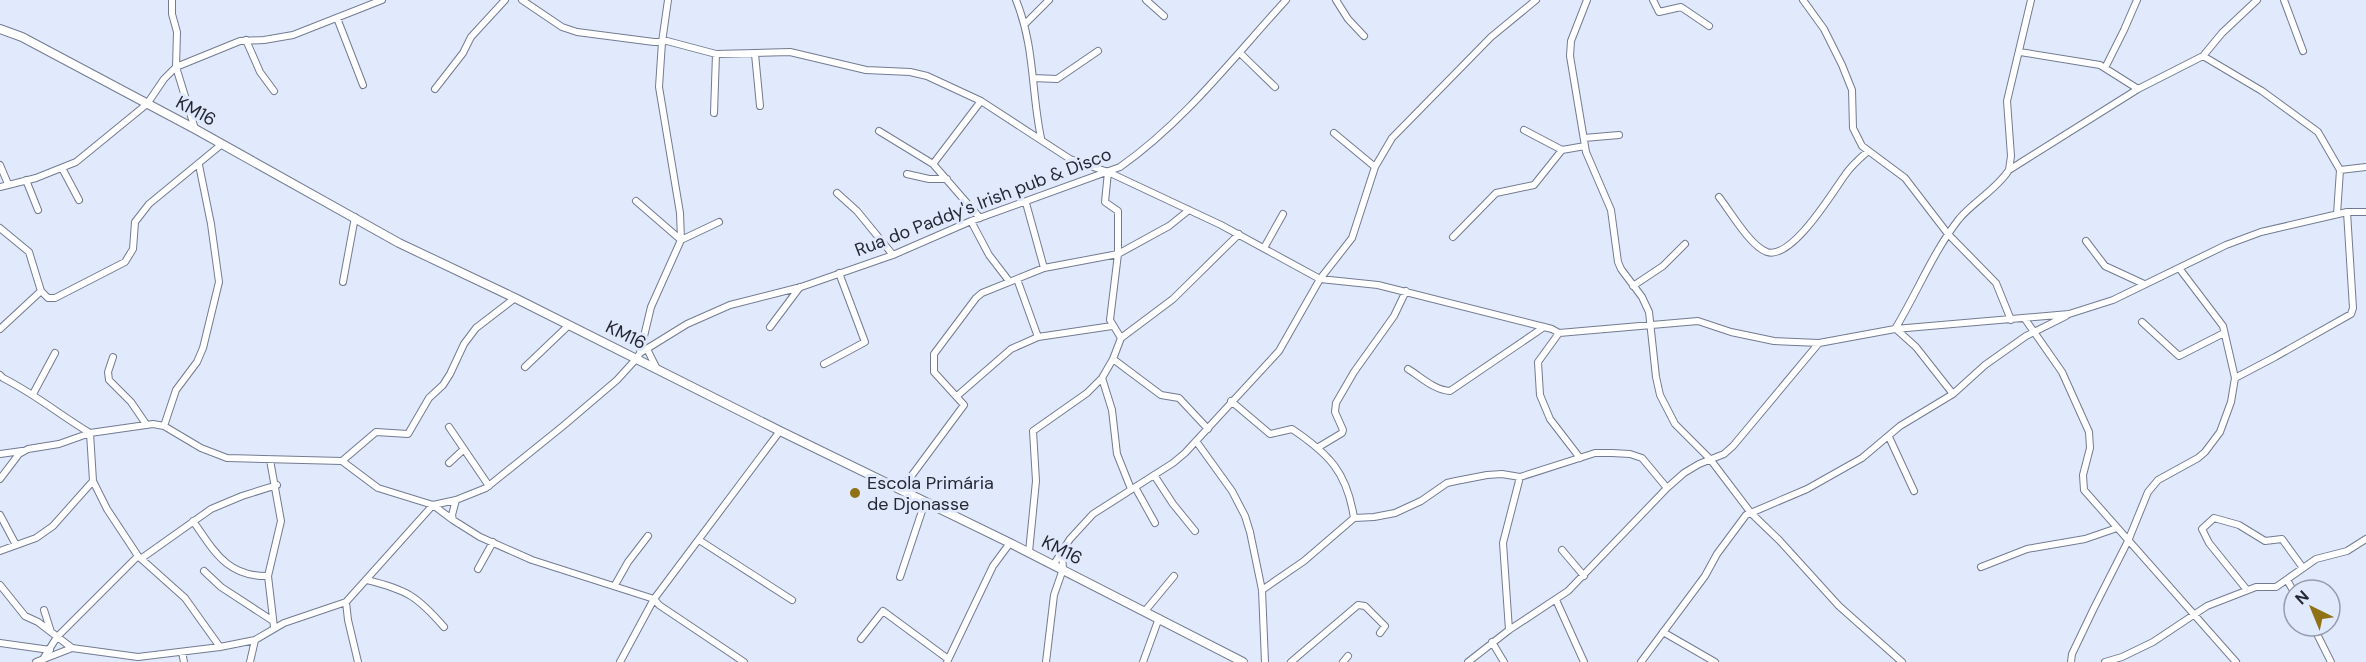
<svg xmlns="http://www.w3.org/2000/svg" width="2366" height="662" viewBox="0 0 2366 662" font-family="'DM Sans',sans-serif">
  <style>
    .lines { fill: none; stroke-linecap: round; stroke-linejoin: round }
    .minor-casing { stroke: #737b91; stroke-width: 8 }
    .tertiary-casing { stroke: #737b91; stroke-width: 10 }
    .minor { stroke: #fff; stroke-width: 6 }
    .tertiary { stroke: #fff; stroke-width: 8 }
    .poi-dot { fill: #8f7116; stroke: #e1e9fd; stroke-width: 2 }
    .labels { text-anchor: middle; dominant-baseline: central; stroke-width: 6; stroke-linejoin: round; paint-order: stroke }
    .street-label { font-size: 18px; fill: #262933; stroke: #e1e9fd }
    .poi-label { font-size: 18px; fill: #262933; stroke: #e1e9fd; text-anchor: start }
  </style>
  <rect width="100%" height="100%" fill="#e1e9fd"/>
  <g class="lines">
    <g class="minor-casing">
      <path id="minor" d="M172 0V14L177 32 176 67 195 129
        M522 0 562 27 577 32 654 42 667 41 716 54 790 52 866 70 910 72 927 76 981 101 1070 159 1108 172 1221 225 1320 279 1378 285 1552 329 1559 333 1698 321 1731 332 1774 341 1819 343
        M1016 0C1035 47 1031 90 1041 138
        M1146 0 1164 16
        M1336 0 1348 19 1364 36
        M1587 0 1571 41 1570 56 1586 152 1611 210 1618 262 1621 269 1642 297 1649 312 1656 377 1660 395 1675 424 1710 459 1751 513 1779 540 1839 606 1902 662
        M1653 0 1659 12 1681 7 1709 26
        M1803 0 1824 29 1842 65 1852 90 1853 128 1862 146 1905 178 1948 234 1996 283 2011 320
        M2284 0 2303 51
        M337 18 363 85
        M1026 23 1049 0
        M246 40 260 72 274 91
        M2020 52 2100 65 2138 89
        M1240 53 1275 87
        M755 54 760 106
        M2203 56 2262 91 2318 132 2340 170 2337 214
        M2105 68 2124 30 2137 0
        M1033 78 1057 79 1098 51
        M435 89 463 53 471 37 505 0
        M714 113 716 54
        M1524 130 1562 150
        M879 131 933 164 980 218
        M1334 133 1375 167
        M1584 138 1619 135
        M933 164 981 101
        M0 165 8 184
        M62 168 79 200
        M2009 170 2011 156 2007 101 2031 0
        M2340 170 2366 167
        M1108 172 1105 202 1118 211V254L1110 320 1121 338
        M907 174 929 179H947
        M26 180 38 210
        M0 187 36 178 76 162 147 104 164 79 176 67 240 41 264 40 293 35 382 0
        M837 193 857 211 893 255
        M1719 197C1730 211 1750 246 1767 252 1792 260 1832 193 1845 175 1851 166 1859 159 1867 152
        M636 201 681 240 719 222
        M971 221 989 255 1009 281
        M0 228 29 252 41 291 0 329
        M1453 237 1496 193 1534 185 1562 150 1585 146
        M2086 241 2105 266 2144 284
        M1264 248 1283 214
        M1044 268 1118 254 1169 226 1189 210
        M343 282 355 217
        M1633 286 1663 266 1685 244
        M41 291 48 298H55L125 262 133 249 135 222 149 204 222 144
        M2025 319 2062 372 2089 432 2090 448 2083 475 2084 490 2236 662
        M2142 322 2179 356 2224 333
        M770 327 800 287
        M1895 329C1917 293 1933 252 1959 219 1974 201 1996 190 2009 170L2138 89 2203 56 2222 33 2257 0
        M1896 329 1916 347 1953 394
        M1559 333 1538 362 1540 395 1550 419 1580 458
        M1038 337 1112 326
        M647 349 656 367
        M640 353 687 324 730 305 801 287 893 255 971 221 1120 167C1184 122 1233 58 1286 0
        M113 357 108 372 109 380 131 402 146 424
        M1113 359 1161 395 1179 398 1208 429
        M824 364 865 342 839 273
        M525 367 569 325
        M1408 369C1421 377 1434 390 1450 391L1544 327
        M0 375 3 378C35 394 60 415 90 433
        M1102 378 1112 410 1117 454 1131 489
        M2235 378 2275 357 2351 314 2353 308 2347 212
        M33 394 55 353
        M957 396 1011 349 1038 337 1017 279
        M1231 401 1270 434 1292 429C1329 454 1347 472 1354 518
        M164 426 176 390 197 362 203 348 219 282 211 224 199 165
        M449 427 489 486
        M90 433 93 481 107 509 138 556 185 598 220 647
        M1889 437 1914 491
        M1196 441 1232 491 1245 516 1250 532 1262 590 1265 662
        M1317 448 1342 433 1343 430 1335 412 1336 403 1354 372 1394 316 1406 291
        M0 454 22 451
        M270 460 281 521 268 576 274 627
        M342 461 376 432 408 434 429 398 443 385 450 374 464 344 476 328 515 298
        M449 463 463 450
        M1154 475 1173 504 1195 531
        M0 479 19 454 28 449 59 444 90 433 153 424 164 426 201 448 227 458 342 461 378 488 433 505 456 500 486 488 563 426 617 380 637 358 640 353 651 307 681 240 680 213 659 87 662 42 668 0
        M1135 487 1155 523
        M901 490 964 405 934 372V354L976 298 982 293 1044 268 1026 203
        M456 500 452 515 453 520 480 537 532 560 654 599 659 605 744 662
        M0 515 16 545
        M193 521C214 551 227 577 268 576
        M699 540 792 600
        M1562 550 1584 576
        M0 551 36 538 53 526 93 481
        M1029 552 1036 481 1033 431 1087 393 1102 378 1113 359 1121 338 1173 299 1239 234
        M142 558 211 509 242 496 277 485
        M1054 564 1070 539 1093 514 1173 463 1185 453 1279 351 1320 279 1352 238 1375 167 1392 138 1491 37 1536 0
        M1981 567 2027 549 2085 539 2117 528
        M478 569 493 542
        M204 571 221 587 273 621
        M900 577 925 502
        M367 580C407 590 417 596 444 627
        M2287 580 2294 592
        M0 585 25 616 38 622 51 632
        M615 585 628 562 648 536
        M1262 590 1304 561 1354 518 1374 517 1395 513 1421 501 1447 483 1456 481 1487 475 1502 474 1520 477 1595 453H1612L1630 454 1642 458 1667 488
        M2247 590 2209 543 2202 529 2214 518 2239 525 2265 541 2282 539 2303 568
        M1556 600 1584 662
        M346 602 348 620 358 662
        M44 610 51 632 72 648
        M1145 611 1174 576
        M2313 626 2331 662
        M1509 630 1503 543 1520 477
        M1663 632 1715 662
        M861 639 883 611 948 659
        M1492 642 1504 662
        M0 643 50 650
        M182 652 184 662
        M43 659 57 637 138 556
        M36 662 72 648 138 657 220 647 255 640 284 623 346 602 433 505 453 520
        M250 662 255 640
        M620 662 654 599 780 431
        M947 662 993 566 1010 543
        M1046 662 1054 595 1063 569 1062 554
        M1143 662 1159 618
        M1291 662 1358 605 1365 606 1385 626 1380 633
        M1343 662 1348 656
        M1468 662 1509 630 1568 591 1667 488 1684 473 1699 464 1724 454 1733 446 1819 343 1895 329 2069 314 2113 300 2226 245 2261 232 2347 212H2366
        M1641 662 1705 576 1717 554 1746 515 1807 489 1862 458 1900 426 1953 394 1985 365 2026 336 2066 316
        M2071 662 2072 654 2094 608 2128 541 2148 492 2158 480 2198 458 2205 452 2220 432 2231 402 2235 378 2223 326 2179 268
        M2105 662 2122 657 2153 642 2207 606 2256 587H2276L2316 559 2347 551 2366 539"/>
    </g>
    <g class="tertiary-casing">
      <path id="tertiary" d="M0 29 22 37 195 129 399 243 515 298 780 431 1010 543 1243 662"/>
    </g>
    <use href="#minor" class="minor"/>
    <use href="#tertiary" class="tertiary"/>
  </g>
  <circle class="poi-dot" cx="855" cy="493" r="6"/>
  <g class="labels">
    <g class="street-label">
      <text transform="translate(196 111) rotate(29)">KM16</text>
      <text transform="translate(983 202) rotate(-21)">Rua do Paddy's Irish pub &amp; Disco</text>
      <text transform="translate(626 335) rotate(26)">KM16</text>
      <text transform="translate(1062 550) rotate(27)">KM16</text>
    </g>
    <g class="poi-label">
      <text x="867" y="483">Escola Primária<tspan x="867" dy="21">de Djonasse</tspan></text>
    </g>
  </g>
  <g transform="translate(2312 608) rotate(317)"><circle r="28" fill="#e1e9fd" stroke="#969cac" stroke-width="1.5"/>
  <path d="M0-4.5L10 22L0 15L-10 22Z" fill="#8f7116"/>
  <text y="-9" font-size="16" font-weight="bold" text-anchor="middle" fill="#262933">N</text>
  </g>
</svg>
